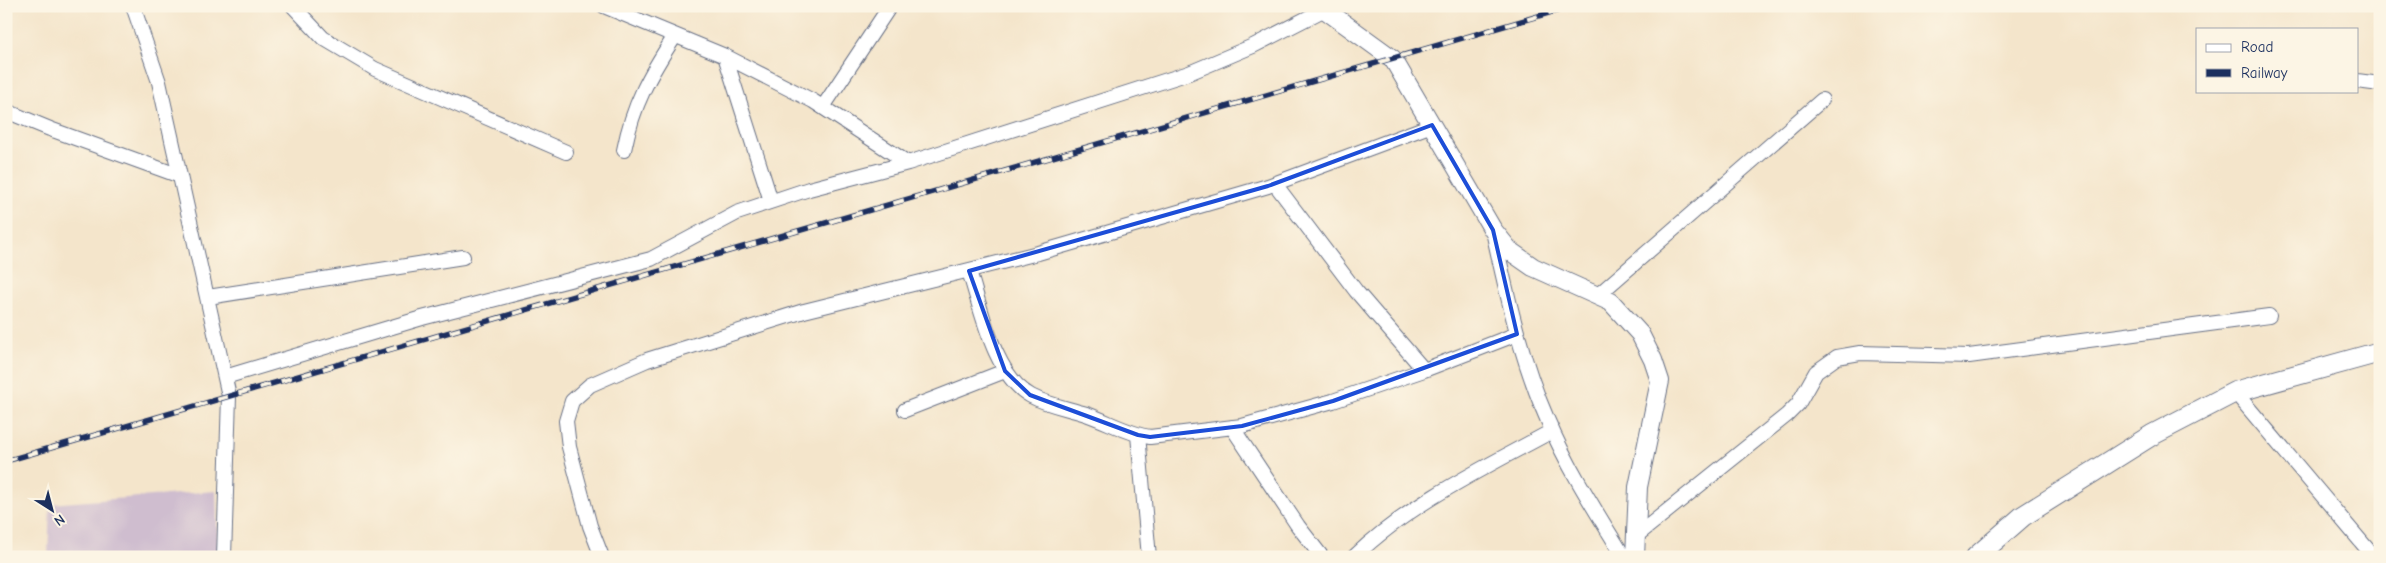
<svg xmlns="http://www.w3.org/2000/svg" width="2386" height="563" viewBox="0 0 2386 563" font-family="'Comic Neue',sans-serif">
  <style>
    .industrial { fill: #cfbdcf }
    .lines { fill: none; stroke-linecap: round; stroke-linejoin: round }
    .minor-casing { stroke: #676f84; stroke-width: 16 }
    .tertiary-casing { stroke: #676f84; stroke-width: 20 }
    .secondary-casing { stroke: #676f84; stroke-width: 22 }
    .minor { stroke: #fff; stroke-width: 14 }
    .tertiary { stroke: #fff; stroke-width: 18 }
    .secondary { stroke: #fff; stroke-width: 20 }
    .rail-casing { stroke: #1b2f5e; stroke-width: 5.5 }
    .rail { stroke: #fcf5e5; stroke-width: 4; stroke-dasharray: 11; stroke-linecap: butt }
    .marked { fill: none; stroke: #1d4ed8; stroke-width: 4; stroke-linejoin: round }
  </style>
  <rect width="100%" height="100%" fill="#fcf5e5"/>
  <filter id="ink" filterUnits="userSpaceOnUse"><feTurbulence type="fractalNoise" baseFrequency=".02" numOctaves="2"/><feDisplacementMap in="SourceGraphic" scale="10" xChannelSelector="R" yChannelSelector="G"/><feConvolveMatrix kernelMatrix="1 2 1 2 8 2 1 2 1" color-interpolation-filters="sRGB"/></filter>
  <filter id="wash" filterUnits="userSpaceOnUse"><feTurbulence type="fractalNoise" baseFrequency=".0096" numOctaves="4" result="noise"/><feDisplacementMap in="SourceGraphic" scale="20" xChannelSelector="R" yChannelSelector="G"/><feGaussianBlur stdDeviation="1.12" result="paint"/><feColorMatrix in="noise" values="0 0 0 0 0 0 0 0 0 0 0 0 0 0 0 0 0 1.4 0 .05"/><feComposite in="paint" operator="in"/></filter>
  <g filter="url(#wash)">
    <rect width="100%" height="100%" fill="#f4e5cb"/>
    <path class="industrial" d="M216 491 218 557H48L50 504Z"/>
  </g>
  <g filter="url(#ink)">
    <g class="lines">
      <g class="minor-casing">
        <path id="minor" d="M133 6 159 82 229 396 224 557
          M293 6 323 38 375 69 566 152
          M604 6 725 56 813 101 908 163
          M725 56 771 201
          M2357 81 2380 84
          M823 107 890 6
          M6 111 50 129 180 176
          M624 150C633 104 650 74 675 36
          M1275 184 1356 291 1424 370
          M1493 231C1507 295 1521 360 1548 421 1568 468 1597 513 1624 557
          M969 271C981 308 994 376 1031 396 1048 405 1067 408 1086 414 1107 421 1128 434 1150 437L1242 426 1333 401 1424 370 1517 334
          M1597 296 1822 100
          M208 297 463 257
          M225 377 422 318 651 259 737 213 809 189 908 163 1189 73 1253 46 1325 9
          M2235 392 2374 557
          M905 410 1005 371
          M1232 427 1298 526 1322 557
          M1138 435 1149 557
          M1636 536 1787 415 1798 404 1816 372 1837 357 1860 353 1969 356 2269 316
          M602 557 590 526 569 447 566 421 572 401 590 385 647 360 804 311 1038 253 1268 186 1432 125
          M1354 557C1410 503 1484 468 1552 431"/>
      </g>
      <g class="tertiary-casing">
        <path id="tertiary" d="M1320 6 1393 59 1493 230 1510 251 1533 267 1611 302 1640 334 1653 360 1660 381 1638 487 1635 557"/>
      </g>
      <g class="secondary-casing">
        <path id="secondary" d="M1976 557 2023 516 2152 435 2235 392 2380 352"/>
      </g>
      <use href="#minor" class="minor"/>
      <use href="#tertiary" class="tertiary"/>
      <use href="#secondary" class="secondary"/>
      <g class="rail-casing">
        <path id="rail" d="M6 461 1573 6"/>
      </g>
      <use href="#rail" class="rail"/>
    </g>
  </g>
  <path class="marked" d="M1432 125 1493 230 1517 334 1333 401 1242 426 1150 437 1138 435 1030 395 1005 371 969 271 1268 186Z"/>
  <rect width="2386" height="563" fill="none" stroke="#fcf5e5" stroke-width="25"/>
  <rect x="2196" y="28" width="162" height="65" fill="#fcf5e5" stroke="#a2a6af"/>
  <rect x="2206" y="44" width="25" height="8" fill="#ffffff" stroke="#a2a6af"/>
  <text x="2241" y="52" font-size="15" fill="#1b2f5e">Road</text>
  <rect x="2206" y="69" width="25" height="8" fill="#1b2f5e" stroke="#a2a6af"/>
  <text x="2241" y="78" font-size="15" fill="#1b2f5e">Railway</text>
  <g transform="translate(52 510) rotate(144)" stroke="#fcf5e5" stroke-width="4" paint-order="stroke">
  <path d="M0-4L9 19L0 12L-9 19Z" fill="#1b2f5e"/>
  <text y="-8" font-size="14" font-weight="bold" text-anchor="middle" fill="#1b2f5e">N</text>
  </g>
</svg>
